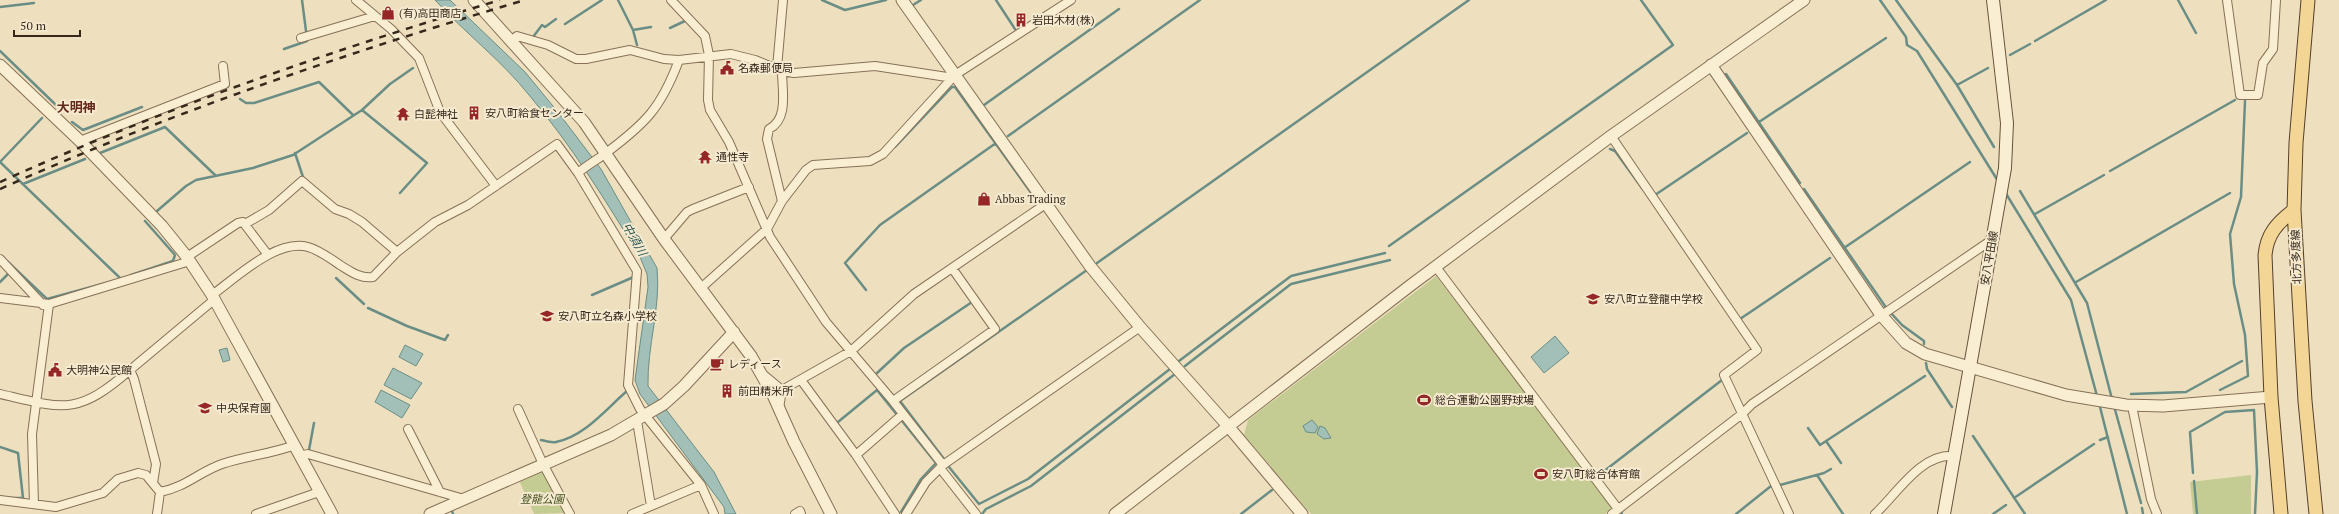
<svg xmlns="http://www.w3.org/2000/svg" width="2339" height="514" viewBox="0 0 2339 514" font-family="'PT Serif','Noto Sans JP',serif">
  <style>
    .green { fill: #c5cc93 }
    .water { fill: #a2c0b7; stroke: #6a8e85 }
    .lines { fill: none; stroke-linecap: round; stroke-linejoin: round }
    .stream { stroke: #6a8e85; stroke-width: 2.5 }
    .minor-casing { stroke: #877157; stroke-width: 10 }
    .tertiary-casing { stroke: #877157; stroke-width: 13 }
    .secondary-casing { stroke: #68523b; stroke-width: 14 }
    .primary-casing { stroke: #543f2c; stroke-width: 15 }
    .minor { stroke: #f9edd2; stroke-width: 8 }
    .tertiary { stroke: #f9edd2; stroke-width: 11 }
    .secondary { stroke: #f9edd2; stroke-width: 12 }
    .primary { stroke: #f3d695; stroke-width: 13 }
    .rail { stroke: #36291c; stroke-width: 2.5; stroke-dasharray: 7 7; stroke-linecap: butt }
    .labels { text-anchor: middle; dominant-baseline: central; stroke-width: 4; stroke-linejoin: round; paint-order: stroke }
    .poi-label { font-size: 11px; fill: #36291c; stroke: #f5eacf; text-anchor: start }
    .street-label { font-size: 11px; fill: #36291c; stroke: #f5eacf }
    .park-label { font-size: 11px; font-style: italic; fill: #475322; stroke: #f5eacf }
    .water-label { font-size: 12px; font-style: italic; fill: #2b5653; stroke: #f5eacf }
    .quarter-label { font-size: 13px; font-weight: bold; fill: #632a1b; stroke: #f5eacf }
  </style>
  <rect width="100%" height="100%" fill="#eee0bf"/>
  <path class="green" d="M1436 276 1614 507 1605 514H1311L1244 435 1248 420Z
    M542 467 566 513 534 514 518 478Z
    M2251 475V514H2193L2190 482Z"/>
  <path class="water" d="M435 0H450L525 72 557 111 601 169 657 268C661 308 647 346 648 386L714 472 736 514H725L724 507 640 394 635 380 648 287 647 274 640 257C606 201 572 146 529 95 501 60 465 33 435 0Z
    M1555 336 1569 353 1544 373 1531 357Z
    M405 345 423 354 416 366 399 357Z
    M227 348 230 360 223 362 219 350Z
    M393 368 422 383 411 399 384 385Z
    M381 390 410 405 402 418 375 402Z
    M1312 420 1318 427 1315 433 1306 432 1303 426Z
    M1320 426 1325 428 1331 438 1324 439 1317 434Z"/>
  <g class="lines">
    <path class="stream" d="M302 0 306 31
      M618 0 633 30 637 45
      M822 0 845 10 886 0
      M996 0 1015 29
      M1880 0 1906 37 1907 45 1917 51 1998 181
      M1896 0 1957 85 1994 147
      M2178 0 2196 33
      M913 5 921 0
      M0 7 34 3
      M565 24 602 0
      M670 28 687 20
      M633 30 651 27
      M533 37 542 25 545 27 556 19
      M2035 41 2106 0
      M284 49 307 41
      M0 51 57 106
      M2010 55 2030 44
      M1726 74 1800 183
      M1957 85 1988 68
      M240 99 246 103H254L319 82 353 115
      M984 105 1119 9
      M362 110 427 163 400 193
      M72 122 83 130 142 107
      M1759 122 1886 38
      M1008 136 1200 0
      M895 147 952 87H955L1037 201
      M1610 149 1615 151 1642 188
      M100 153 165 127 215 175
      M295 153 304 180
      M0 162 120 278
      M0 162 42 118
      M2110 171 2235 100
      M23 184 85 159
      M1804 189 1885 306
      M2020 191 2087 303 2112 399
      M2005 192 2071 300 2097 396
      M1655 195 1747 133
      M157 211 186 186 196 180 253 168 293 155 362 110 390 84 413 68
      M2035 214 2104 175
      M1389 246 1673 45 1641 0
      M1844 248 1970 162
      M8 262 47 299 106 283
      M1097 263 1469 0
      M131 275 173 261 175 255 145 221
      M336 278 364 304
      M0 282 8 274
      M2076 282 2230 193
      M866 290 845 263 880 225 996 143
      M592 295 636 276
      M368 308 407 326 445 340 448 335
      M1890 312 1902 325 1924 341V344
      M1740 319 1830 258
      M1179 361 1291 276 1385 253
      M1926 363 1927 369 1952 407
      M1185 366 1291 284 1390 260
      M877 373 904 348 972 302
      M2220 390 2248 376 2245 335 2234 284 2230 234 2241 197 2245 101
      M2131 394 2186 392 2242 361
      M2099 403 2127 514
      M2114 406 2141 503
      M838 422 877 390 936 463 921 479 901 512
      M1808 428 1820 445 1925 376
      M1973 436 2025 514
      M541 440C545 441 552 443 556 442 585 436 606 409 627 391
      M2100 440 2108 437
      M1826 441 1841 463
      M0 447 18 453 23 498H12
      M309 450 314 423
      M944 459 900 401 1087 270
      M949 467 979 504 1028 479 1170 369
      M2193 473 2190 432 2225 412 2254 410 2257 472 2255 514
      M1599 475 1722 380
      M1817 475 1843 514
      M2194 481 2197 514
      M1780 485 1824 473 1831 469
      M2014 498 2094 444
      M2142 508 2143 514
      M452 511 453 514
      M1621 512 1622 514
      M982 514 986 509 1031 486 1175 374
      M1241 514 1272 490
      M1736 514 1771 486
      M1993 514 2006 505"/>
    <g class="minor-casing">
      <path id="minor" d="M356 0 391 29 419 58 440 112 496 186
        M671 0 705 36 709 55 708 100 710 110 729 142 770 237 826 322 893 401 943 465
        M2227 0 2240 95H2258L2263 63 2273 49 2276 0
        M301 38 375 16
        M512 40 517 36 548 45 576 59H586L630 50 664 59 679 60 731 54 755 60 782 71 794 73 875 66 947 77 955 75
        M777 68 783 0
        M1611 136 1757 350 1724 375 1789 514
        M80 141 225 84 223 66
        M578 173 637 271 628 385 640 409 701 485 714 514
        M782 201 767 139 769 129C789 119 782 90 782 71
        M245 224 269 210 302 181 335 209 349 214 362 222 397 252
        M664 239 687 212 693 209 749 187
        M187 257 238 223 243 222 268 255
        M0 259 43 305
        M1436 267 1618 509
        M701 288 767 229 782 201 806 170 813 165 870 161 883 154 955 75 1071 0
        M212 295C236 278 277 238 308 247 319 250 330 258 340 265 350 271 360 279 373 277L397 252 435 222 468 205 557 144 578 173C587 165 597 160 606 153 646 123 661 108 679 60
        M0 298 49 304 190 261
        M764 375 782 390 779 408
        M801 380 856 455 903 414
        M782 390 851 351 914 294 1047 203
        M0 394C64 409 77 416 130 370
        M893 401 995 329 952 268
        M2132 406 2151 499 2157 514
        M518 409 543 464 570 514
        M637 421 651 506
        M408 429 440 492
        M856 455 895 514
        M300 456 308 454 464 499
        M940 468 976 514
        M153 483 156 464 134 379 130 370 215 299
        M0 500 56 507 103 493 118 479 138 473 146 475 160 492C186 487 199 472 222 464 246 456 271 454 295 445
        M34 504 32 434 49 304
        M157 514 160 492
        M256 514 319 492
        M632 514 701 485
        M795 514 800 511 801 514
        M906 514 926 482 943 465 1140 327
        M1612 514 1742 414 1752 404 1993 239
        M1875 514C1897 494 1921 453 1954 456"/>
    </g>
    <g class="tertiary-casing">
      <path id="tertiary" d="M474 0 584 122 664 239 751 356 773 395 794 442 831 514
        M902 0 1090 266 1140 327 1228 426 1302 514
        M0 65 80 141 162 226 187 257 212 295 332 514
        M1711 65 1881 315 1906 343 1925 354 2066 395 2126 405 2163 406 2271 397
        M430 514 611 435 645 415 664 404 684 386 734 332
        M1115 514 1411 285 1611 136 1804 0"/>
    </g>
    <g class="secondary-casing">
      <path id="secondary" d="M1944 514 2005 168 2007 123 1993 0"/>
    </g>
    <g class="primary-casing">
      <path id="primary" d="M2308 0 2296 143 2294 210 2305 401 2316 514
        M2281 514 2271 397 2265 255C2267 234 2277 223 2294 210"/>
    </g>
    <use href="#minor" class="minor"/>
    <use href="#tertiary" class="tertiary"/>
    <use href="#secondary" class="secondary"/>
    <use href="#primary" class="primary"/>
    <path class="rail" d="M0 182C162 109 330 51 500 0
      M0 189C170 113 346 53 525 0"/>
  </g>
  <defs>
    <g id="shop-bare" transform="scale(1.08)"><path d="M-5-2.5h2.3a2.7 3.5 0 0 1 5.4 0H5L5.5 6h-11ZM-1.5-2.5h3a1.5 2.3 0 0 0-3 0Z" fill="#962727" stroke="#f5eacf" stroke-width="2.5" paint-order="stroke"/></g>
    <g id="building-bare" transform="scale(1.08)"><path d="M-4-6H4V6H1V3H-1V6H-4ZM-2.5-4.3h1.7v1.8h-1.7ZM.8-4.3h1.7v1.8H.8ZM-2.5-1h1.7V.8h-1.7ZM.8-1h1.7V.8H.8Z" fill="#962727" stroke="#f5eacf" stroke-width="2.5" paint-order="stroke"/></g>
    <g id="civic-bare" transform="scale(1.08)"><path d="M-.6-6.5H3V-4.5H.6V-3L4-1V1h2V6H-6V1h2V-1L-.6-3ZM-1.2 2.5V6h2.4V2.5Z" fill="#962727" stroke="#f5eacf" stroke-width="2.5" paint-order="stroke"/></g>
    <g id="temple-bare" transform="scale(1.08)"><path d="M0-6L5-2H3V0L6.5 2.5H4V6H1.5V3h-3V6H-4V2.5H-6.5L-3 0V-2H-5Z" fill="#962727" stroke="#f5eacf" stroke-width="2.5" paint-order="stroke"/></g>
    <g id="school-bare" transform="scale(1.08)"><path d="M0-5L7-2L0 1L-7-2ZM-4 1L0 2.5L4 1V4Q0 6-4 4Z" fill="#962727" stroke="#f5eacf" stroke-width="2.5" paint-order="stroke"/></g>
    <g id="cafe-bare" transform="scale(1.08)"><path d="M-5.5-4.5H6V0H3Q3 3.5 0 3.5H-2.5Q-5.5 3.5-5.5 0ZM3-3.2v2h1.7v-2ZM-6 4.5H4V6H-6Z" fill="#962727" stroke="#f5eacf" stroke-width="2.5" paint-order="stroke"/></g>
    <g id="stadium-bare" transform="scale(1.08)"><path d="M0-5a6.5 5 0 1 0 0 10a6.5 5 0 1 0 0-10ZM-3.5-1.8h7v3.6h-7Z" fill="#962727" stroke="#f5eacf" stroke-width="2.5" paint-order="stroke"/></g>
  </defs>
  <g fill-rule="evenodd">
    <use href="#shop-bare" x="388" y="13"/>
    <use href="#building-bare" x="1021" y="20"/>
    <use href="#civic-bare" x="727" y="68"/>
    <use href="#building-bare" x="474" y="113"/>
    <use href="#temple-bare" x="403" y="114"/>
    <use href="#temple-bare" x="705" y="157"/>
    <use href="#shop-bare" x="984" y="199"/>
    <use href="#school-bare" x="1593" y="299"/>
    <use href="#school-bare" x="547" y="316"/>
    <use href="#cafe-bare" x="717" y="364"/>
    <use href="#civic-bare" x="55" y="370"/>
    <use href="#building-bare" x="727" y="391"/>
    <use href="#stadium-bare" x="1424" y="400"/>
    <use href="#school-bare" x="205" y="408"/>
    <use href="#stadium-bare" x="1541" y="474"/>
  </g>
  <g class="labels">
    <g class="poi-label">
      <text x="399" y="13">(有)高田商店</text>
      <text x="1032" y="20">岩田木材(株)</text>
      <text x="738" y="68">名森郵便局</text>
      <text x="485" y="113">安八町給食センター</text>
      <text x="414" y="114">白髭神社</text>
      <text x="716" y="157">通性寺</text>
      <text x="995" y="199">Abbas Trading</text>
      <text x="1604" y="299">安八町立登龍中学校</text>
      <text x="558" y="316">安八町立名森小学校</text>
      <text x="728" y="364">レディース</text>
      <text x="66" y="370">大明神公民館</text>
      <text x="738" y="391">前田精米所</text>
      <text x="1435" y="400">総合運動公園野球場</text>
      <text x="216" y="408">中央保育園</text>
      <text x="1552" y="474">安八町総合体育館</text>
    </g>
    <g class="street-label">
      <text transform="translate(2296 257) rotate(-92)">北方多度線</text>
      <text transform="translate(1989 258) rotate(-80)">安八平田線</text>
    </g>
    <g class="park-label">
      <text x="542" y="499">登龍公園</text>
    </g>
    <g class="water-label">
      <text transform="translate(635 239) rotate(60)">中須川</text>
    </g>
    <g class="quarter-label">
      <text x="76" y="107">大明神</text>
    </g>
  </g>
  <path d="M14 30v6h66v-6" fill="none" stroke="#36291c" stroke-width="2"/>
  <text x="20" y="30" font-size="12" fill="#36291c" stroke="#f5eacf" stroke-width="3" paint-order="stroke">50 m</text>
</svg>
